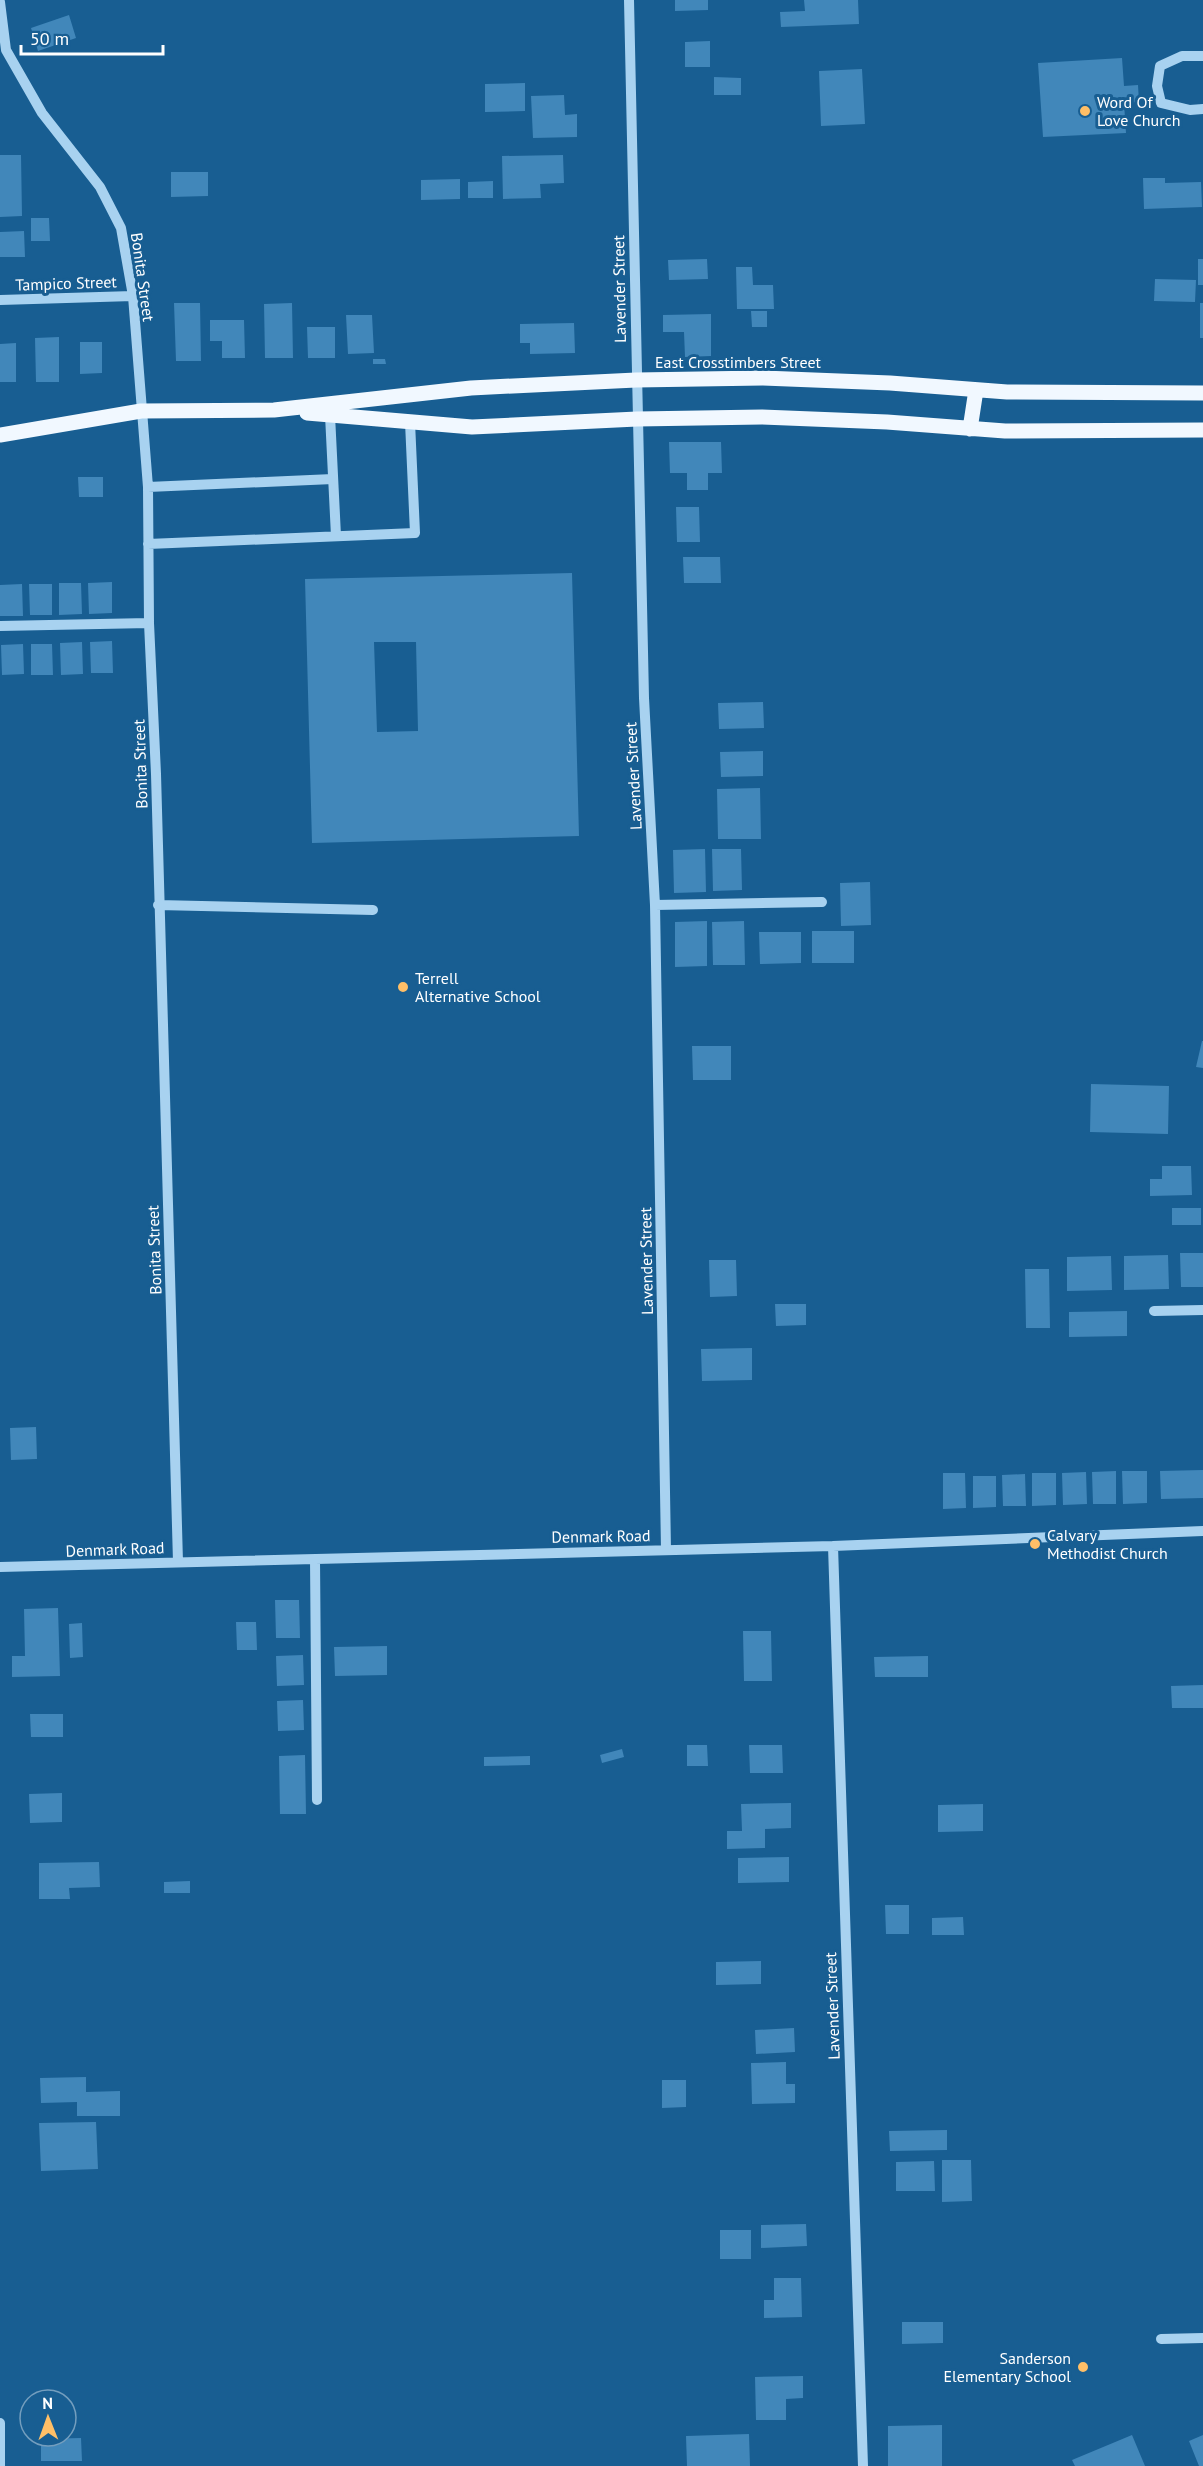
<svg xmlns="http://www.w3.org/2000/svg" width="1203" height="2466" viewBox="0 0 1203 2466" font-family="'PT Sans',sans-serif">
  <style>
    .building { fill: #4187ba; fill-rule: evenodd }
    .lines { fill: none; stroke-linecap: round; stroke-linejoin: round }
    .minor { stroke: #a8d2f0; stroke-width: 10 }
    .major { stroke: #f1f8ff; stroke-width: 15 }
    .poi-dot { fill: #ffbf67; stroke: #185e92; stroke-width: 2 }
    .labels { text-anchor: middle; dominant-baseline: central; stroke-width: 6; stroke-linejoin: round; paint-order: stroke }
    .poi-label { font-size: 16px; fill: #fff; stroke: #185e92; text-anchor: start }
    .street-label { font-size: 16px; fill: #fff; stroke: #185e92 }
  </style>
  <rect width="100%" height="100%" fill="#185e92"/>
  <path class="building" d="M675 0H708V10L675 11Z
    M804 0H858L859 24 781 27 780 12 805 11Z
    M69 15 76 38 38 51 31 28Z
    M710 41V67H685V42Z
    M1122 58 1124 86 1138 85 1139 102 1124 103 1126 133 1043 137 1038 63Z
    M862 69 865 124 821 126 819 71Z
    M714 77 741 78V95H714Z
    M525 83V111L485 112V84Z
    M564 95 565 115 577 114V137L533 138 531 96Z
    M0 155H21L22 216 0 217Z
    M563 155 564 183 540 184 541 198 503 199 502 156Z
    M171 172H208V196L171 197Z
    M1143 178H1165V183L1201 182 1202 207 1144 209Z
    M460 179V199L421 200V180Z
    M493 181V198H468V182Z
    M31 218H49L50 241H31Z
    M24 231 25 257H0V232Z
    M707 259 708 279 669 280 668 260Z
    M1198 259H1203V285H1198Z
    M736 267H752L753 285H773L774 309H737Z
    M1155 279 1196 280 1195 302 1154 301Z
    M174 303H200L201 361H176Z
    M292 303 293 358H265L264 304Z
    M1200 303H1203V338H1200Z
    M751 311H767V327H752Z
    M711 314V356L685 357 684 332H663V315Z
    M346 315H372L374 353 348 354Z
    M210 320H244L245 358H222V341H210Z
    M574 323 575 353 530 354V343H520V324Z
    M307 327H335V358H308Z
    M59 337V382H36L35 338Z
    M80 342H102V373L80 374Z
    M16 343V382H0V344Z
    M373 359H385L386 364H373Z
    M669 442H721L722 473H708V490H687V473H670Z
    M78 477H103V497H79Z
    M676 507H699L700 542H677Z
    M683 557H720L721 583H684Z
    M572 573 579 836 312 843 305 579ZM374 642H416L418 731 377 732Z
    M112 582V613L89 614 88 583Z
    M59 583H81L82 614 59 615Z
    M22 584 23 616H0V585Z
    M29 584H52V615H30Z
    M112 641 113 673H91L90 642Z
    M82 642 83 674 61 675 60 643Z
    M23 644 24 674 2 675 1 645Z
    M31 644H52L53 675H31Z
    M763 702 764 728 719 729 718 703Z
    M763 751V776L721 777 720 752Z
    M760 788 761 839H718L717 789Z
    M705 849 706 892 674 893 673 850Z
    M712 849H741L742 890 713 891Z
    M870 882 871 925 841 926 840 883Z
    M707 921V966L675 967V922Z
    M744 921 745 965H713L712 922Z
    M812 931H854V963H812Z
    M759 932H801V963L760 964Z
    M1202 1041H1203V1068L1196 1067Z
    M692 1046H731V1080H693Z
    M1091 1084 1169 1086 1168 1134 1090 1132Z
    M1162 1166H1191L1192 1195 1150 1196V1179H1162Z
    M1172 1208H1201V1225H1172Z
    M1180 1253H1203V1287H1181Z
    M1168 1255 1169 1289 1124 1290V1256Z
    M1111 1256 1112 1290 1067 1291V1257Z
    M709 1260H736L737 1296 710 1297Z
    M1025 1269H1049L1050 1328H1026Z
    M775 1304H806V1325L776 1326Z
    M1127 1311V1336L1069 1337V1312Z
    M752 1348V1380L702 1381 701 1349Z
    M36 1427 37 1459 11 1460 10 1428Z
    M1203 1470V1498L1161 1499 1160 1471Z
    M1116 1471V1504H1093L1092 1472Z
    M1122 1471H1147V1503L1123 1504Z
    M1086 1472 1087 1504 1063 1505 1062 1473Z
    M943 1473H965L966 1508 943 1509Z
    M1032 1473H1056V1505L1032 1506Z
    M1025 1474 1026 1506H1003L1002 1475Z
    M973 1476H996V1507L973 1508Z
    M275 1600H299L300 1638H276Z
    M58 1608 60 1676 12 1677V1656H25L24 1609Z
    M236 1622H256L257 1650H237Z
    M82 1623 83 1657 70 1658 69 1624Z
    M743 1631H771L772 1681H744Z
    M387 1646V1675L335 1676 334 1647Z
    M303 1655 304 1685 277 1686 276 1656Z
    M928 1656V1677H875L874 1657Z
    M1203 1685V1708H1172L1171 1686Z
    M303 1700 304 1730 278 1731 277 1701Z
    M30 1714H63V1737H31Z
    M687 1745H707L708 1766H687Z
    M749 1745H782L783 1773H750Z
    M622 1749 624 1757 602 1763 600 1755Z
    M305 1755 306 1814H280L279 1756Z
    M530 1756V1765L484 1766V1757Z
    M62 1793V1822L30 1823 29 1794Z
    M791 1803V1828L765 1829V1848L727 1849V1831H742L741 1804Z
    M983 1804V1831L938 1832V1805Z
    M789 1857V1882L738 1883V1858Z
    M99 1862 100 1887 69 1888 70 1899H39V1863Z
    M190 1881V1893H164V1882Z
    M885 1905H909V1934H886Z
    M963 1917 964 1935H932V1918Z
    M761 1961V1984L716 1985V1962Z
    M794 2028 795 2052 756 2054 755 2030Z
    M786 2062V2084H795V2103L752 2104 751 2063Z
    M86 2077V2092L120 2091V2116H77V2102L41 2103 40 2078Z
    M662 2080H686V2107L662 2108Z
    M96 2122 98 2169 41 2171 39 2123Z
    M947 2130V2150L890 2151 889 2131Z
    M942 2160H971L972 2201 942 2202Z
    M934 2161 935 2191H896V2162Z
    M806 2224 807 2246 761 2248V2225Z
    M720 2230H751V2259H720Z
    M774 2278H801L802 2317 764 2318V2300H774Z
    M902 2322H943V2343L902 2344Z
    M803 2376V2398L786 2399V2420H756L755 2377Z
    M942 2425V2466H888V2426Z
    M749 2434 750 2466H687L686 2436Z
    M1132 2435 1145 2466H1075L1072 2460Z
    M1203 2435V2466H1199L1189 2441Z
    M81 2438 82 2461H41V2439Z"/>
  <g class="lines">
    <path class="minor" d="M629 0 644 698 655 905 666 1550
      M0 2 6 50 42 113 100 187 121 228 133 296 148 487 149 623 156 774 178 1562
      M1203 56H1182L1160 66 1157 86 1161 103 1190 110 1203 109
      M0 300 133 296
      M330 415 336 536
      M148 487 333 479
      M148 544 415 533 410 422
      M0 626 149 623
      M158 905 373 910
      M655 905 822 902
      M1154 1311 1203 1310
      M833 1546 863 2466
      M315 1559 317 1800
      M0 1567 833 1546 1203 1531
      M1161 2339 1203 2338
      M0 2423V2466"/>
    <path class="major" d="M307 413 472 427 637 419 762 417 887 422 1005 431 1203 430
      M970 429 976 390
      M0 435 141 411 274 410 471 388 636 380 763 378 890 383 1007 392 1203 393"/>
  </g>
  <g class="poi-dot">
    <circle cx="1085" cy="111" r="6"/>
    <circle cx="403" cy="987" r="6"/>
    <circle cx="1035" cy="1544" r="6"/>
    <circle cx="1083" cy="2367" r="6"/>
  </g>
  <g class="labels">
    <g class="poi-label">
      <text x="1097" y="102">Word Of<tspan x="1097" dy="18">Love Church</tspan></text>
      <text x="415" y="978">Terrell<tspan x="415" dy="18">Alternative School</tspan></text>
      <text x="1047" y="1535">Calvary<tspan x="1047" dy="18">Methodist Church</tspan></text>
      <text x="1071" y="2358" text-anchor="end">Sanderson<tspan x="1071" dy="18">Elementary School</tspan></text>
    </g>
    <g class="street-label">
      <text transform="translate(143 277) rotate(82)">Bonita Street</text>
      <text transform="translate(66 283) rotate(-2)">Tampico Street</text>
      <text transform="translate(619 289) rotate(-91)">Lavender Street</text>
      <text x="738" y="362">East Crosstimbers Street</text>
      <text transform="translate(140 764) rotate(-92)">Bonita Street</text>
      <text transform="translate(633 776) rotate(-93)">Lavender Street</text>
      <text transform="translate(154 1250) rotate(-92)">Bonita Street</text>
      <text transform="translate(646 1261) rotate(-91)">Lavender Street</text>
      <text transform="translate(601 1536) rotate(-1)">Denmark Road</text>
      <text transform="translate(115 1549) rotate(-2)">Denmark Road</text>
      <text transform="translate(832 2006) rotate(-92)">Lavender Street</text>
    </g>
  </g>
  <g transform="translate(48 2418) rotate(359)"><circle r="28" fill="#185e92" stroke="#749ebe" stroke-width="1.5"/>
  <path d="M0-4.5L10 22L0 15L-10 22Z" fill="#ffbf67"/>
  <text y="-9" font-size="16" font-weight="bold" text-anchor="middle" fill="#ffffff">N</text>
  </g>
  <path d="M21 45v9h142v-9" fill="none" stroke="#ffffff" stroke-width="3"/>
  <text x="30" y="45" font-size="18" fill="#ffffff" stroke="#185e92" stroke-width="4.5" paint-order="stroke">50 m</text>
</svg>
